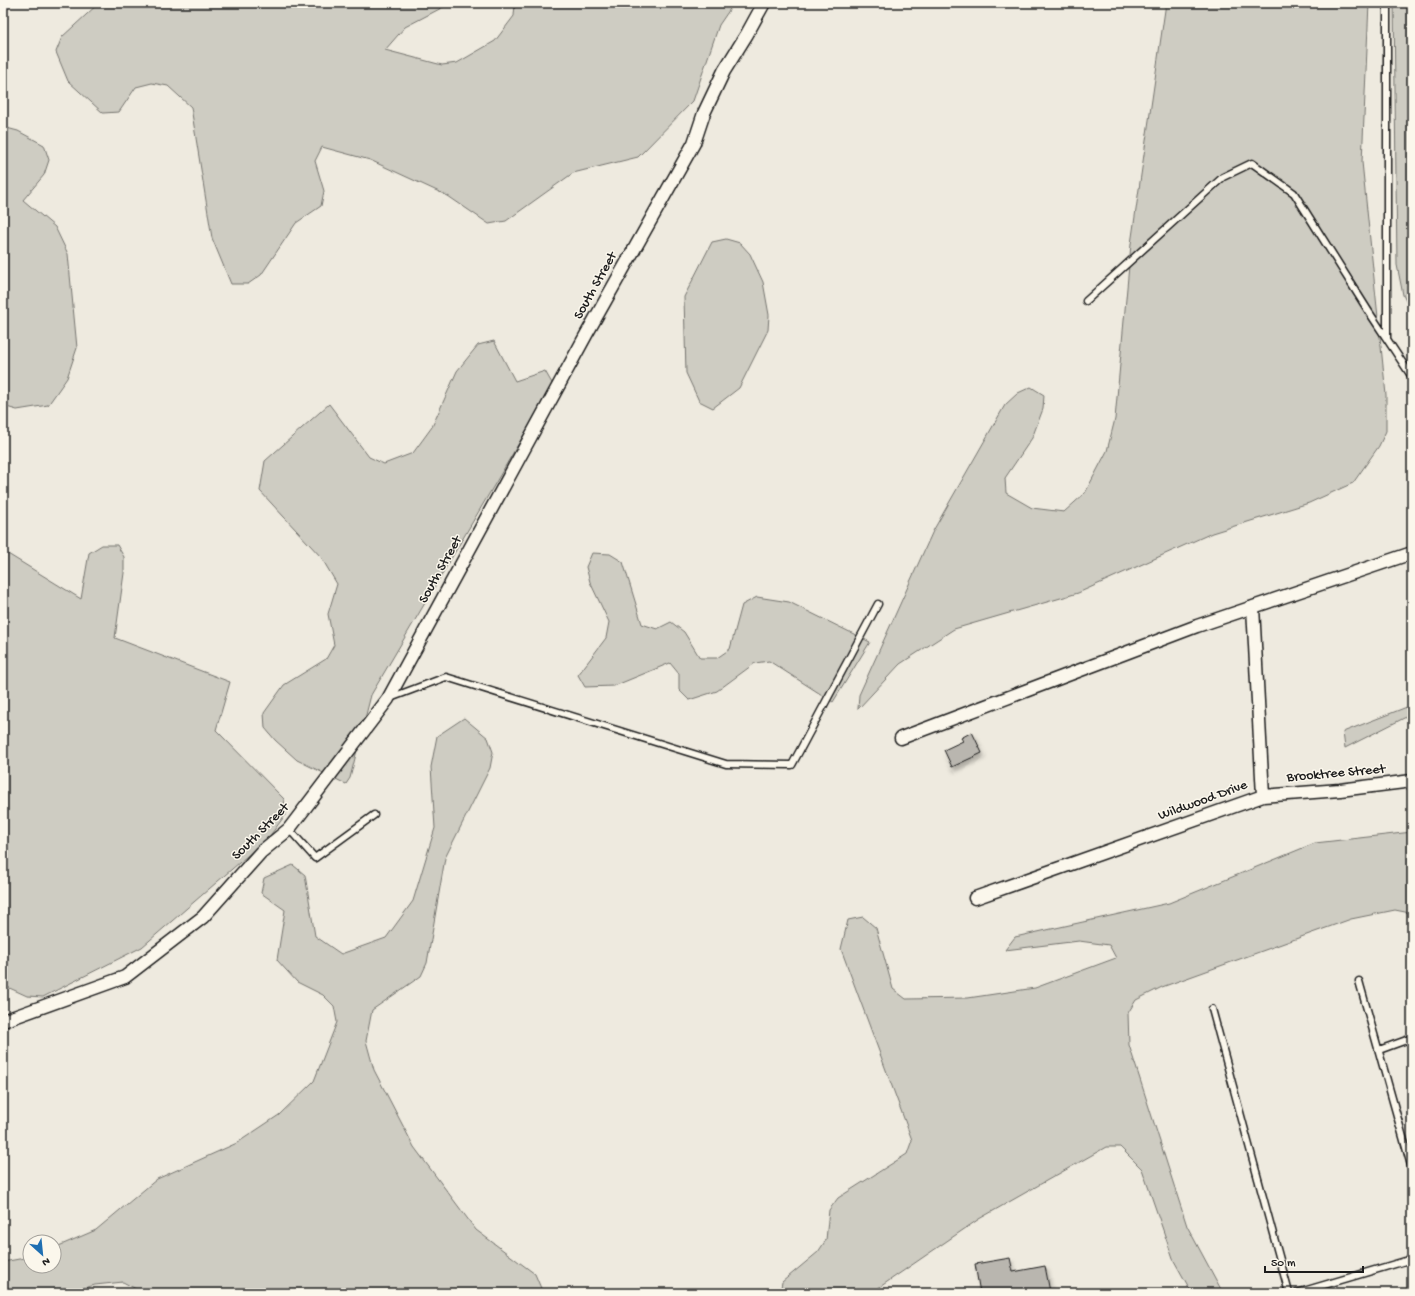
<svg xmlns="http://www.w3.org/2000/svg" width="1415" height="1296" viewBox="0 0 1415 1296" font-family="'Gochi Hand',sans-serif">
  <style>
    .green { fill: #ceccc2; stroke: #75746f }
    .building { fill: #b9b6af; stroke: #1c1c1c; filter: url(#shadow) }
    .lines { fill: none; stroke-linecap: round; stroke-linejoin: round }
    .service-casing { stroke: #1c1c1c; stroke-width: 9 }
    .minor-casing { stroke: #1c1c1c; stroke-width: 15 }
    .service { stroke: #fbf7ec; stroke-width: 6 }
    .minor { stroke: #fbf7ec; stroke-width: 12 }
    .labels { text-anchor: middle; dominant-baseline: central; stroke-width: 3; stroke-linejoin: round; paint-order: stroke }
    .street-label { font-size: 14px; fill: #1c1c1c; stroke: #fbf7ec }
  </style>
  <defs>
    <filter id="shadow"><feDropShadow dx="2.5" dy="4.5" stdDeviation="2" flood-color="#0004"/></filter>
  </defs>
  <rect width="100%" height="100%" fill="#eeeadf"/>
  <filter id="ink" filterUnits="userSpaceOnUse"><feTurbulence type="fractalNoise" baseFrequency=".025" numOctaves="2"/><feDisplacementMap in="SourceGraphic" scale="8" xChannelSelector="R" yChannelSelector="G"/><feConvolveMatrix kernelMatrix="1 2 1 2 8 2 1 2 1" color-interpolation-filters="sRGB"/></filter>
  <g filter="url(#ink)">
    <path class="green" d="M99 3H447L449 4 405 27 385 50 442 65 457 63 495 41 514 16 515 3H734L719 25 693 101 638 157 573 173 506 221 489 224 448 196 370 160 322 147 315 161 324 191 321 206 296 223 261 275 248 284H231L212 238 191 107 168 86 152 83 136 87 119 112 103 113 68 81 56 52 62 37Z
      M1166 3H1369L1362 162 1386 395V431L1379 446 1353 483 1309 503 1212 533 1078 593 954 629 900 664 858 709 859 695 933 531 1005 405 1018 393 1031 387 1044 395 1043 409 1032 438 1005 478 1006 493 1032 508 1064 512 1085 493 1107 451 1115 419 1131 244Z
      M1394 3H1412V313L1403 295 1397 265Z
      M3 127 18 131 44 145 49 160 44 175 23 200 55 227 68 254 77 348 67 378 48 405 17 410 3 406Z
      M726 239 740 243 750 254 763 282 769 315 768 330 739 388 713 408 699 401 686 373 684 297 712 242Z
      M494 341 515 381 545 371 553 385 371 695 350 778 346 784 297 760 275 740 265 728 264 713 284 685 326 659 334 645 328 614 337 584 321 557 260 491 265 461 329 404 369 457 384 464 413 453 432 427 457 371 478 345Z
      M102 545H117L124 557V573L115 638 230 682 216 730 284 799 286 814 269 837 142 947 43 997 27 996 3 985V551L81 599 89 553Z
      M592 553 610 554 623 562 642 624 657 629 671 622 684 632 700 658H717L730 649 742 605 757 597 789 602 870 642 833 702 769 661 755 663 717 691 689 700 679 690V674L670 663 614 686 585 687 578 675 606 638 609 622 590 582 586 567Z
      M1412 705V714L1345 748 1343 732Z
      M464 718 488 738 493 752 490 768 445 858 427 963 421 976 372 1010 366 1041 374 1070 414 1147 476 1230 535 1274 543 1293H141L136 1289 123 1282 95 1285 67 1293H3V1262L30 1257V1266H54V1248L96 1230 157 1179 237 1143 279 1115 314 1081 337 1022 334 1006 323 995 297 982 277 960 285 910 261 893 264 878 293 865 305 875 315 936 341 954 386 938 413 901 435 828 431 767 437 736Z
      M1412 832V915L1410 913 1395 910 1351 919 1162 987 1136 1000 1128 1013 1129 1045 1187 1226 1223 1293H1192L1173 1259 1142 1169 1120 1147H1106L979 1219 871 1293H780L782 1282 818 1252 826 1240 829 1210 838 1198 907 1154 912 1140 841 949 848 920 863 917 876 928 893 989 906 999 968 998 1035 988 1116 958 1109 945 1079 941 1005 950 1015 937 1169 903 1315 843Z"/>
    <path class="building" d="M972 732 982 753 952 767 944 750 963 741 961 738Z
      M1010 1258 1013 1272 1045 1266 1050 1292 1043 1293H980L975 1264Z"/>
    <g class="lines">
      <g class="service-casing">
        <path id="service" d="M1086 301 1223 177 1252 163 1294 193 1369 312 1412 377
          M1387 339V3
          M390 698 446 677 726 764 792 765 878 604
          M289 829 315 858 374 815
          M1359 981 1412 1169
          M1212 1009 1289 1293
          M1379 1050 1412 1038
          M1297 1293 1412 1259"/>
      </g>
      <g class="minor-casing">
        <path id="minor" d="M1253 607 1263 796
          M901 738 1197 626 1412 553
          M975 898 1263 796 1340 790 1412 781
          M3 1021 125 977 203 917 261 852 289 829 388 699 586 335 694 143 704 113 724 71 747 34 764 3"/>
      </g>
      <use href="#service" class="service"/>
      <use href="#minor" class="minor"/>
    </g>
  </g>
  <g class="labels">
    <g class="street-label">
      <text transform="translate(596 286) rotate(-61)">South Street</text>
      <text transform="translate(441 570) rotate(-61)">South Street</text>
      <text transform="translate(1336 774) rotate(-5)">Brooktree Street</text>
      <text transform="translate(1203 801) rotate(-20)">Wildwood Drive</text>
      <text transform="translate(261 832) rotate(-45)">South Street</text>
    </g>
  </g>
  <rect width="1415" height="1296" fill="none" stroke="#fbf7ec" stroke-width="16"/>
  <rect x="8" y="8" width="1399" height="1280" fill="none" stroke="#1c1c1c" stroke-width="1.5" filter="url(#ink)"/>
  <g transform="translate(42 1254) rotate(153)"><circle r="19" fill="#fbf7ec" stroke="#a29f99"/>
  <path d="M0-3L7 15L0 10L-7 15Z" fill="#1f6fb2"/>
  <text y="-6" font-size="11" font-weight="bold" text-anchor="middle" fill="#1c1c1c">N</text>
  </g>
  <path d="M1265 1266v6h98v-6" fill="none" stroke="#1c1c1c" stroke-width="2"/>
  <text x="1271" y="1266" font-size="12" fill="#1c1c1c" stroke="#fbf7ec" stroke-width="3" paint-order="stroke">50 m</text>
</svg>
